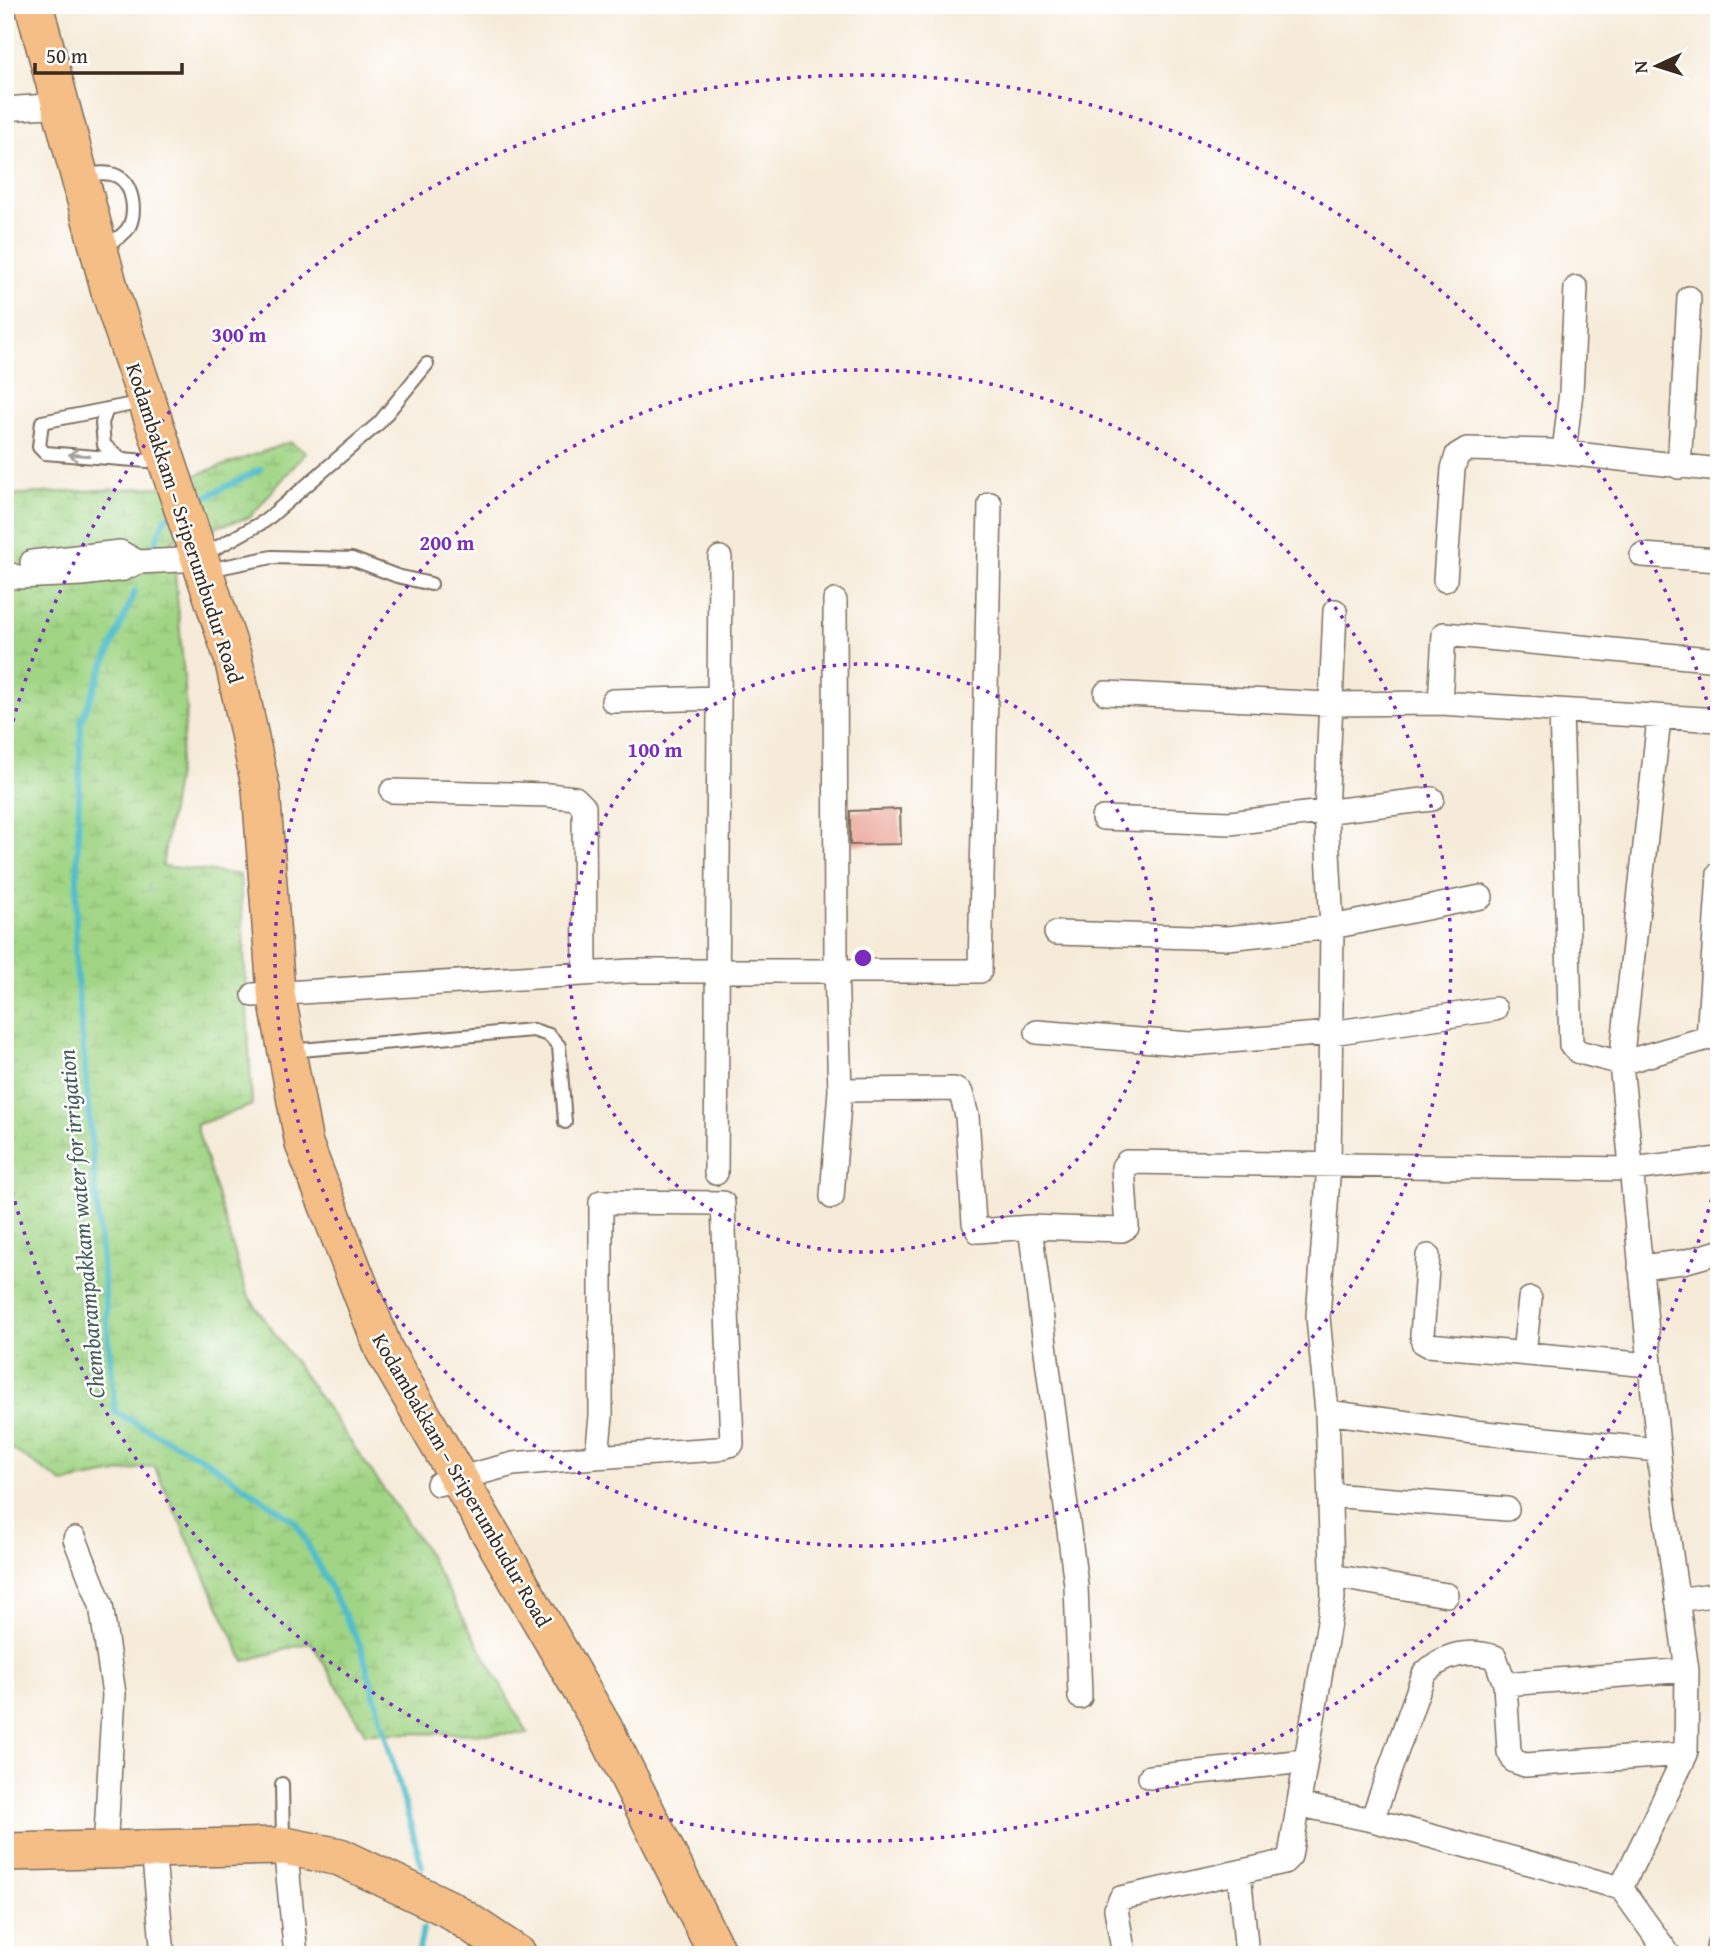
<svg xmlns="http://www.w3.org/2000/svg" width="1724" height="1960" viewBox="0 0 1724 1960" font-family="'Gentium Book Plus',serif">
  <style>
    .wetland { fill: url(#wetland-marsh); stroke: #6e8052; stroke-width: 2 }
    .lines { fill: none; stroke-linecap: round; stroke-linejoin: round }
    .stream { stroke: #51bdcc; stroke-width: 6 }
    .building { fill: #eaa394 }
    .lane-casing { stroke: #7c6e5f; stroke-width: 16 }
    .street-casing { stroke: #7c6e5f; stroke-width: 26 }
    .primary-casing { stroke: #7c6e5f; stroke-width: 40 }
    .lane { stroke: #fff; stroke-width: 12 }
    .street { stroke: #fff; stroke-width: 23 }
    .primary { stroke: #f6be87; stroke-width: 37 }
    .oneway { stroke: #a79f9a }
    .ring { fill: none; stroke: #7b2cbf; stroke-width: 3.5; stroke-dasharray: 3.5 7 }
    .labels { text-anchor: middle; dominant-baseline: central; stroke-width: 5; stroke-linejoin: round; paint-order: stroke }
    .street-label { font-size: 21px; fill: #3b2a1e; stroke: #fff }
    .water-label { font-size: 23px; font-style: italic; fill: #435d5b; stroke: #fff }
    .centre { fill: #7b2cbf; stroke: #fff; stroke-width: 3.5 }
    .ring-label { font-size: 21px; text-anchor: middle; font-weight: bold; fill: #7b2cbf; stroke: #fff; stroke-width: 5; stroke-linejoin: round; paint-order: stroke }
  </style>
  <defs>
    <pattern id="wetland-marsh" width="20" height="14" patternUnits="userSpaceOnUse" patternTransform="scale(1.75)"><rect width="20" height="14" fill="#a1d585"/><path d="M1 5h8M5 5V1M11 12h8M15 12V8" fill="none" stroke="#8cb772"/></pattern>
  </defs>
  <rect width="100%" height="100%" fill="#fff"/>
  <filter id="ink" filterUnits="userSpaceOnUse"><feTurbulence type="fractalNoise" baseFrequency=".0143" numOctaves="2"/><feDisplacementMap in="SourceGraphic" scale="14" xChannelSelector="R" yChannelSelector="G"/><feConvolveMatrix kernelMatrix="1 2 1 2 8 2 1 2 1" color-interpolation-filters="sRGB"/></filter>
  <filter id="wash" filterUnits="userSpaceOnUse"><feTurbulence type="fractalNoise" baseFrequency=".00686" numOctaves="4" result="noise"/><feDisplacementMap in="SourceGraphic" scale="28" xChannelSelector="R" yChannelSelector="G"/><feGaussianBlur stdDeviation="1.57" result="paint"/><feColorMatrix in="noise" values="0 0 0 0 0 0 0 0 0 0 0 0 0 0 0 0 0 1.4 0 .05"/><feComposite in="paint" operator="in"/></filter>
  <g filter="url(#wash)">
    <rect width="100%" height="100%" fill="#f6ebd9"/>
    <path class="wetland" d="M290 442 306 452 250 517 172 540 187 711 162 866 240 875 252 1105 196 1125 247 1294 422 1544 528 1734 365 1733 311 1642 244 1661 154 1466 63 1483 5 1444V495L162 487Z"/>
    <g class="lines">
      <path class="stream" d="M194 503 261 469
        M153 548 165 518 172 515
        M135 591 81 721 75 955 115 1412 204 1459 296 1522 361 1647 422 1866
        M418 1955 423 1929"/>
    </g>
    <g id="blocks">
      <path class="building" d="M900 809 901 844 850 845V811Z"/>
    </g>
  </g>
  <g filter="url(#ink)">
    <use href="#blocks" fill-opacity="0" stroke="#7c6e5f" stroke-width="2"/>
    <g class="lines">
      <g class="lane-casing">
        <path id="lane" d="M83 176C94 174 106 171 117 176 134 184 138 218 126 231 119 239 111 242 102 245
          M128 405 42 422 39 447 45 453 147 461
          M107 409 102 423 104 445 120 458
          M203 555 265 521 379 423 427 364
          M208 570 272 557 352 559 397 576 431 584
          M289 1051 533 1030 549 1035 559 1046 565 1122
          M282 1784 283 1842"/>
      </g>
      <g class="street-casing">
        <path id="street" d="M5 109 61 105
          M1564 452 1571 392 1576 288
          M1679 467 1689 298
          M1642 555 1719 560
          M32 562 120 552 138 562
          M5 573 17 577 82 574 123 569 138 562 181 560
          M1445 580 1453 469 1457 455 1467 449 1549 451 1719 470
          M835 601 836 969 840 1090 954 1089 961 1093 967 1116 974 1223 978 1231 1030 1227 1122 1230 1127 1227 1123 1167 1127 1162 1631 1169 1719 1159
          M1106 693 1329 704 1440 703 1719 720
          M613 701 719 698
          M1440 703 1444 634 1719 660
          M1561 711 1571 1045 1579 1052 1621 1063 1708 1038 1719 1030
          M392 791 548 795 575 798 584 807 585 973
          M1103 818 1230 823 1432 799
          M1056 933 1227 938 1332 927 1481 897
          M254 995 630 971H980L990 504
          M1037 1032 1191 1044 1331 1033 1495 1009
          M1708 1038 1719 874
          M716 1173 720 558
          M832 1197 840 1090
          M1030 1227 1076 1585 1080 1697
          M1428 1256 1422 1335 1423 1342 1428 1345 1650 1365
          M1640 1267 1683 1262 1719 1252
          M1524 1353 1530 1299
          M1327 1412 1474 1432 1658 1450
          M438 1484 513 1464 594 1457 598 1446 601 1416V1202L723 1203 732 1444 718 1449 594 1457
          M1330 1495 1507 1509
          M75 1539 101 1605 114 1694 105 1852
          M1332 1576 1447 1595
          M1677 1600 1719 1594
          M1505 1684 1687 1670
          M1150 1777 1305 1761
          M1301 1805 1372 1820 1621 1888 1669 1955
          M1372 1820 1424 1674C1444 1654 1468 1649 1495 1657L1505 1684 1509 1752 1514 1761 1525 1765 1686 1754
          M285 1846 296 1955
          M153 1848 163 1955
          M1239 1872 1247 1955
          M1621 1888 1686 1754 1687 1670 1663 1497 1621 1063 1659 719
          M1124 1955 1116 1909 1121 1898 1284 1862 1290 1856 1333 1598 1327 1412 1318 1317 1329 1164 1332 927 1326 813 1335 611
          M1717 1955 1719 1943"/>
      </g>
      <g class="primary-casing">
        <path id="primary" d="M34 5 110 291 233 658 261 789 276 993 304 1144 384 1350 607 1734 718 1955
          M5 1852 285 1846 340 1857 449 1909 518 1955"/>
      </g>
      <use href="#lane" class="lane"/>
      <use href="#street" class="street"/>
      <use href="#primary" class="primary"/>
    </g>
    <defs><path id="oneway-shaft" d="M-6 0H5M1.5-3L5.5 0L1.5 3" fill="none" stroke-width="1.6" stroke-linecap="round" stroke-linejoin="round" transform="scale(1.75)"/></defs>
    <use class="oneway" href="#oneway-shaft" transform="translate(79 455) rotate(-176)"/>
  </g>
  <g class="ring">
    <circle cx="863" cy="958" r="294"/>
    <circle cx="863" cy="958" r="588"/>
    <path d="M1717 1179A882 882 0 0 1 5 1164M5 752A882 882 0 0 1 1717 737"/>
  </g>
  <g class="labels">
    <g class="street-label">
      <text transform="translate(185 523) rotate(72)">Kodambakkam – Sriperumbudur Road</text>
      <text transform="translate(462 1480) rotate(60)">Kodambakkam – Sriperumbudur Road</text>
    </g>
    <g class="water-label">
      <text transform="translate(81 1224) rotate(-95)">Chembarampakkam water for irrigation</text>
    </g>
  </g>
  <circle cx="863" cy="958" r="10" class="centre"/>
  <g class="ring-label">
    <text x="239" y="342">300 m</text>
    <text x="447" y="550">200 m</text>
    <text x="655" y="757">100 m</text>
  </g>
  <rect width="1724" height="1960" fill="none" stroke="#fff" stroke-width="28"/>
  <g transform="translate(1657 66) rotate(266)" stroke="#ffffff" stroke-width="5" paint-order="stroke">
  <path d="M0-5L12 26L0 18L-12 26Z" fill="#3b2a1e"/>
  <text y="-10" font-size="19" font-weight="bold" text-anchor="middle" fill="#3b2a1e">N</text>
  </g>
  <path d="M35 63v10h147v-10" fill="none" stroke="#3b2a1e" stroke-width="3.5"/>
  <text x="46" y="63" font-size="21" fill="#3b2a1e" stroke="#ffffff" stroke-width="5" paint-order="stroke">50 m</text>
</svg>
